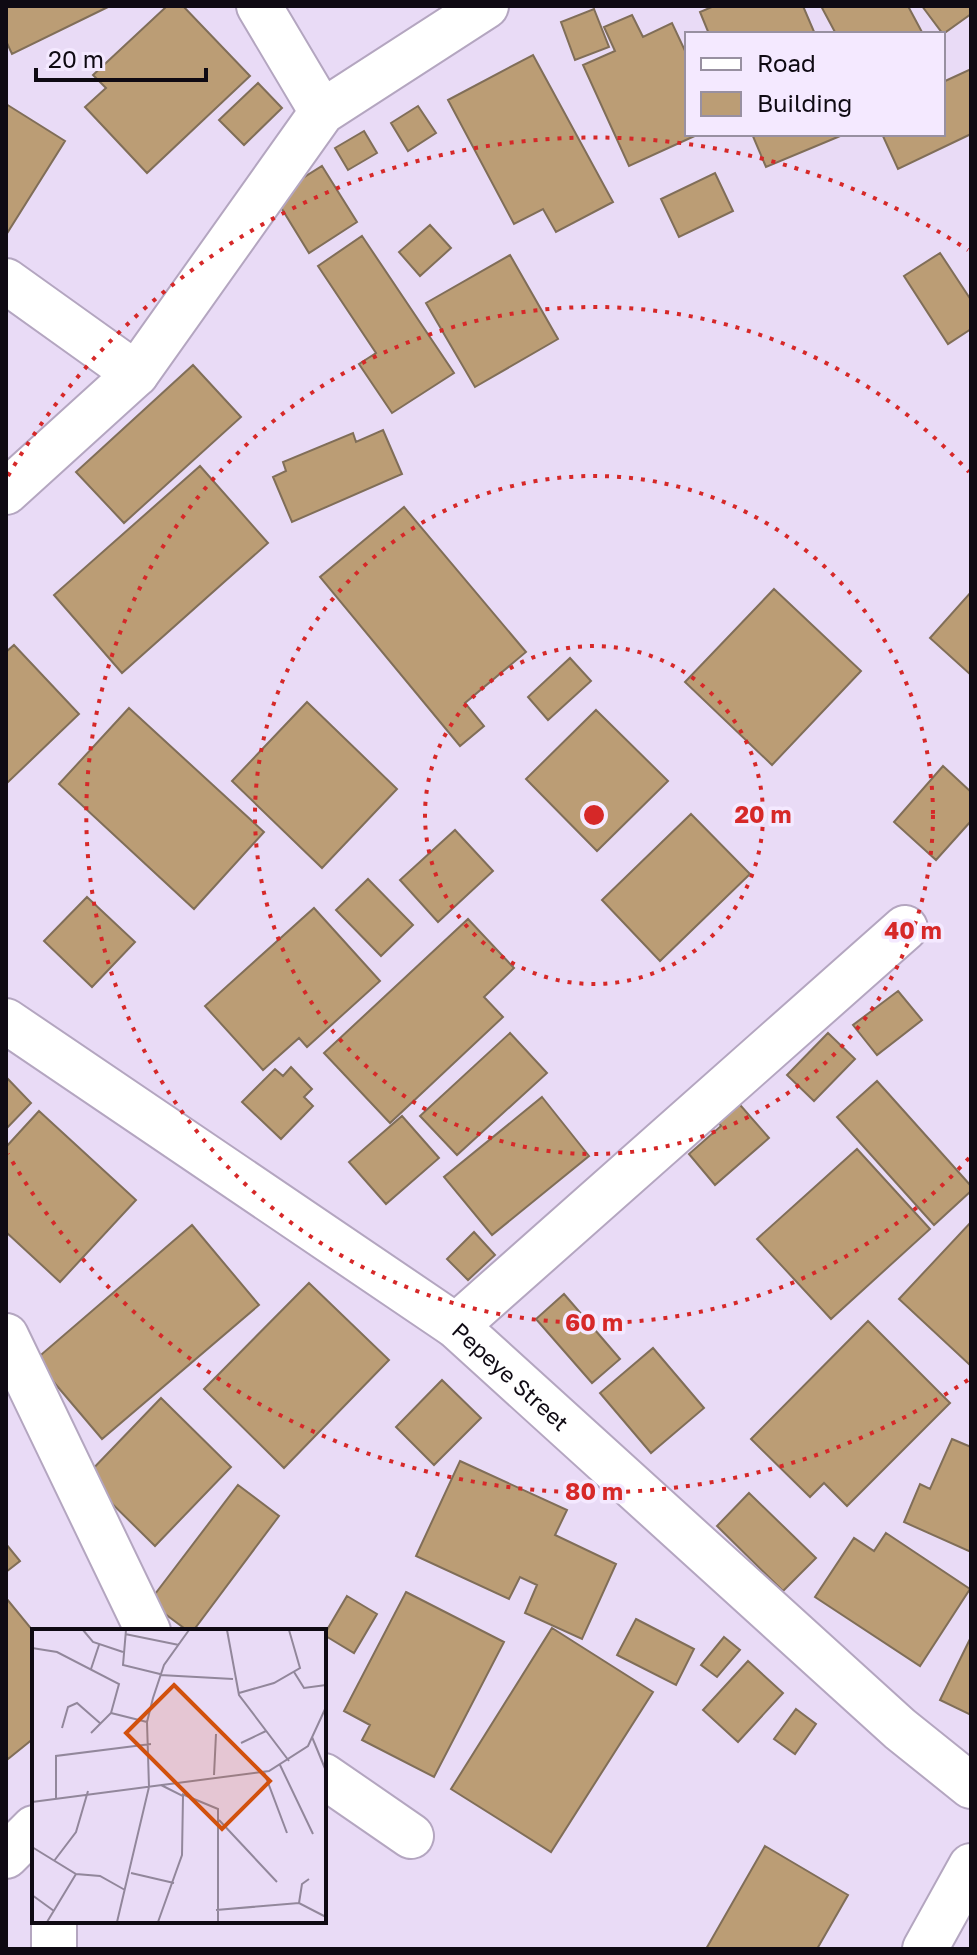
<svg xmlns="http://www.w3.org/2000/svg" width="977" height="1955" viewBox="0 0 977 1955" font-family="'Golos Text',sans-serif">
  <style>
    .building { fill: #bb9d75; stroke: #806e58; stroke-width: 2 }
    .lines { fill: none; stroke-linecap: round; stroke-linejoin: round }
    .street-casing { stroke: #b4a6c0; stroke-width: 48 }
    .street { stroke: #fff; stroke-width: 44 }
    .ring { fill: none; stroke: #d62828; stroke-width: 4; stroke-dasharray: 4 8 }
    .labels { text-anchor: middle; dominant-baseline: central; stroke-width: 7; stroke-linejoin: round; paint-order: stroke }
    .street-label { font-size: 22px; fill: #0f0a13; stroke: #f4e9ff }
    .inset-road { fill: none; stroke: #92879b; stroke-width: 2 }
    .view { fill: #d2510d; fill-opacity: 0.15; stroke: #d2510d; stroke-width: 4 }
    .inset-edge { fill: none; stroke: #0f0a13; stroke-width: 4 }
    .centre { fill: #d62828; stroke: #f4e9ff; stroke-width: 4 }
    .ring-label { font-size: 24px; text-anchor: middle; font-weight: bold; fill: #d62828; stroke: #f4e9ff; stroke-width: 7; stroke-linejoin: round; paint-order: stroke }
  </style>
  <rect width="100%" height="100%" fill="#e9dbf6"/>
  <path class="building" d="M6 6H110L12 54 6 41Z
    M167 6H183L250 76 147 173 85 107 106 88 93 75Z
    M714 6H803L815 34H709L700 12Z
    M821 6H908L923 34H836Z
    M922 6H971V14L943 34Z
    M594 9 609 47 575 60 561 22Z
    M632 15 643 37 672 23 687 55V134H699L629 166 583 65 615 51 604 27Z
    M533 55 613 202 556 232 543 209 514 224 448 100Z
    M971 69V134L898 169 882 134H943V82Z
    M258 83 282 108 244 145 219 120Z
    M6 104 65 141 6 235Z
    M418 106 436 133 408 151 391 123Z
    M364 131 377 153 348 170 335 148Z
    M752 134H845L766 167Z
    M322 166 357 222 309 253 274 196Z
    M715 173 733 211 679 237 661 199Z
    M430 225 451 248 420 276 399 252Z
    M362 236 454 373 392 413 359 364 376 353 318 266Z
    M940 253 971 300V329L948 344 904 276Z
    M510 255 558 339 475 387 426 303Z
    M193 365 241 417 124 523 76 472Z
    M383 430 402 474 292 522 273 477 286 471 283 462 353 433 356 442Z
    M200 466 268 543 122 673 54 595Z
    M404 507 526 652 465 703 484 726 460 746 320 577Z
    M774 589 861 671 772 765 685 682Z
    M971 592V675L930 638Z
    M14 645 79 714 6 784V652Z
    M570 658 591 681 548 720 528 697Z
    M307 702 397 789 322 868 232 781Z
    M129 708 264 832 194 909 59 784Z
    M596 710 668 781 597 851 526 779Z
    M943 766 971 792V821L936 860 894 822Z
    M691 814 750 874 660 961 602 900Z
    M455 830 493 871 438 922 400 880Z
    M368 879 413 925 381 956 336 910Z
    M87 897 135 942 92 987 44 941Z
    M314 908 380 981 307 1047 299 1038 263 1070 205 1006Z
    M468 919 514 968 484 997 503 1017 390 1123 324 1053Z
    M898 991 922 1020 877 1055 853 1025Z
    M510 1033 547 1073 457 1155 420 1116Z
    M828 1033 855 1059 814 1101 787 1075Z
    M291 1067 312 1089 304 1097 313 1106 281 1139 242 1102 275 1069 283 1076Z
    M6 1077 31 1103 6 1129Z
    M877 1081 971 1186V1191L934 1225 837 1117Z
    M542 1097 589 1156 492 1235 444 1177Z
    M734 1098 769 1138 715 1185 689 1154 721 1126 713 1116Z
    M39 1111 136 1200 60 1282 6 1232V1147Z
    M402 1116 439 1158 386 1204 349 1162Z
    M857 1149 930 1229 831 1319 757 1239Z
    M971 1222V1366L899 1299Z
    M192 1225 259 1305 102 1439 35 1360Z
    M474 1232 495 1255 468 1280 447 1259Z
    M309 1283 389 1360 284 1468 204 1389Z
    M564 1294 620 1359 592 1383 536 1319Z
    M868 1321 950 1403 847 1506 824 1483 810 1497 751 1439Z
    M653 1348 704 1408 651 1453 600 1393Z
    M442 1380 481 1418 434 1465 396 1427Z
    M161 1398 231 1467 155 1546 85 1477Z
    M952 1439 971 1447V1552L904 1522 920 1484 930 1489Z
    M460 1461 567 1510 555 1535 616 1564 582 1639 525 1613 537 1585 520 1577 509 1599 416 1556Z
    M238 1485 279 1516 193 1631H188L149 1602Z
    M749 1493 816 1558 783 1591 717 1526Z
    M886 1533 970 1589 920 1666 815 1597 854 1538 874 1551Z
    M6 1544 20 1561 6 1572Z
    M406 1592 504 1642 434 1777 362 1740 370 1725 344 1711Z
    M347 1596 377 1614 354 1653 324 1635Z
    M6 1598 34 1632V1738L8 1759 6 1756Z
    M636 1619 694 1649 676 1685 617 1655Z
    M552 1628 653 1692 551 1852 451 1789Z
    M724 1637 740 1650 717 1677 701 1665Z
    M971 1637V1715L940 1700Z
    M748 1661 783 1693 738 1742 703 1710Z
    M796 1709 816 1724 795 1754 774 1739Z
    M765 1846 848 1895 817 1949H706Z"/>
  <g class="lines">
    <g class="street-casing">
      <g id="street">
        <path d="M259 6 322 112"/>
        <path d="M6 281 136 374"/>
        <path d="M6 492 136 374 322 112 486 6"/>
        <path id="s1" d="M6 1021 456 1326 900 1729 971 1786"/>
        <path d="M456 1326 905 928"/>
        <path d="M6 1336 148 1631"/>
        <path d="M324 1776 411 1836"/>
        <path d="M6 1856 34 1828"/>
        <path d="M54 1921V1949"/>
        <path d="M925 1949 971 1866"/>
      </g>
    </g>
    <use href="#street" class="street"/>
  </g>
  <g class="ring">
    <circle cx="594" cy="815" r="169"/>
    <circle cx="594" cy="815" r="339"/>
    <path d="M969 1158A508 508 0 1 1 969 472"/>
    <path d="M968 1380A677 677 0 0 1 8 1154M8 476A677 677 0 0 1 968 250"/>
  </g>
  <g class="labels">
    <g class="street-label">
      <text stroke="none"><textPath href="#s1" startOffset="618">Pepeye Street</textPath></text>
    </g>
  </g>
  <g transform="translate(32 1629)">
    <rect width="294" height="294" fill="#e9dbf6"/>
    <path class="inset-road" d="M51 1 61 13 91 23M94 1 91 36 128 45M195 1 207 66 257 132M93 5 147 16M0 19 25 23 87 55 79 84 59 104M59 40 67 16M262 43 272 59 294 56M128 46 201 50M207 64 242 54 268 39 257 1M79 84 115 93M30 99 36 78 45 74 69 95M280 108 294 142M209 114 234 102M248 136 281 205M232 143 255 204M182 146 184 105M150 165 186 180V293M24 169V127L119 115M0 173 237 142 276 117 294 78M187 191 245 253M0 218 44 245 68 247 93 261M22 232 44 203 56 162M99 244 142 254M0 266 22 282M267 274 270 255 277 250M184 281 267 274 294 288M15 293 44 245M85 293 117 158 115 93 121 69 132 36 157 1M126 293 150 226 151 167 129 156"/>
    <path class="view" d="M142 56 238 152 190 200 94 104Z"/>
    <rect width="294" height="294" class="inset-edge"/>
  </g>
  <circle cx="594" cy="815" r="12" class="centre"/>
  <g class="ring-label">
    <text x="763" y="823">20 m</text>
    <text x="913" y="939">40 m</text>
    <text x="594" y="1331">60 m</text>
    <text x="594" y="1500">80 m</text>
  </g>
  <rect width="977" height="1955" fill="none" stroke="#0f0a13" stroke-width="16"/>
  <rect x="685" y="32" width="260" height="104" fill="#f4e9ff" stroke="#9890a1" stroke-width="2"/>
  <rect x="701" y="58" width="40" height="12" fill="#ffffff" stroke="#9890a1" stroke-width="2"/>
  <text x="757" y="72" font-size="24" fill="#0f0a13">Road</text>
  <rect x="701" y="92" width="40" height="24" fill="#bb9d75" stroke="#9890a1" stroke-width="2"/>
  <text x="757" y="112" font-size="24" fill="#0f0a13">Building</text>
  <path d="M36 68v12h170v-12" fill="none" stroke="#0f0a13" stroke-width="4"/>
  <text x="48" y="68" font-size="24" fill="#0f0a13" stroke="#f4e9ff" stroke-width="6" paint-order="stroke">20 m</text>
</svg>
